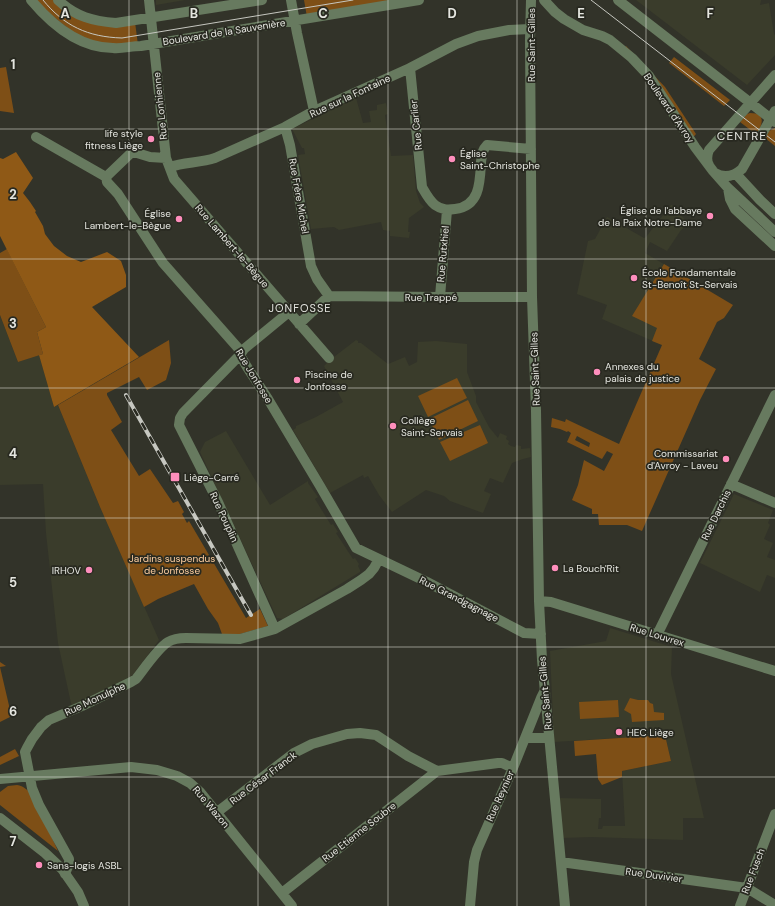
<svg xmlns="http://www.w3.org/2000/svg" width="775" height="906" viewBox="0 0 775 906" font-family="'DM Sans',sans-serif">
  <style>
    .built { fill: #3a3c2b }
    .green { fill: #7e4f16; fill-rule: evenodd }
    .forest { fill: #8f5916 }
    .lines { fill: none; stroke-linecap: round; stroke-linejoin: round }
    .minor { stroke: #677a5f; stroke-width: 10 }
    .tram { stroke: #c6c7c0; stroke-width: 1 }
    .rail-casing { stroke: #c6c7c0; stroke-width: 4 }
    .rail { stroke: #282920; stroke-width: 2.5; stroke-dasharray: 8; stroke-linecap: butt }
    .grid { fill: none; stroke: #e5e6e0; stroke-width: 1; stroke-opacity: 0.55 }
    .poi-dot { fill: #fe8ebc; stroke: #282920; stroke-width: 1.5 }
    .labels { text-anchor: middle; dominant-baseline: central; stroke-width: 3.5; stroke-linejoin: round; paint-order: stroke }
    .street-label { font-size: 10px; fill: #e5e6e0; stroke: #282920 }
    .poi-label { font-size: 10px; fill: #e5e6e0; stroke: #282920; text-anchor: start }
    .park-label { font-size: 10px; fill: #fecea0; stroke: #282920 }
    .neighbourhood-label { font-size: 11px; letter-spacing: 1px; fill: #e5e6e0; stroke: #282920 }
    .quarter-label { font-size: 12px; letter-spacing: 1px; fill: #e5e6e0; stroke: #282920 }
    .grid-label { font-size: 13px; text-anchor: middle; font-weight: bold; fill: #e5e6e0; stroke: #282920; stroke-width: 3.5; stroke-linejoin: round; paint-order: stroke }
  </style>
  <rect width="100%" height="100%" fill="#323329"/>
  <path class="built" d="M156 0H185L156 5Z
    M636 0H761L760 5 769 3 774 34 775 35V55L747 85Z
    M356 98 363 123 371 122 369 111 377 110V105L386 103 388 114 385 115 391 156 413 155 416 191 420 203 424 207 409 218 408 232H410L409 238 390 236V231L383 230 381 222 339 230 334 227 311 229 298 155 305 154 304 148H302L292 129Z
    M671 205H672L688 223 686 226 681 230 667 251 650 242 645 253 696 283 662 345 602 319 607 305 577 294 588 241 595 239 607 217 644 238 646 237Z
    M0 315 18 362 39 355 54 407 58 405 100 507 159 640 133 675 72 708 58 643 46 533 43 484 0 485Z
    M356 340 358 341V343H361L388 364 405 357 409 366 417 362 418 342 436 341 467 344V372L476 396V402L489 427 498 438 500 433 507 436 506 439 509 441 508 444 511 446 515 447 516 445 521 446V449L530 448 531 457 523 459 512 463 503 483 490 478 484 491 491 494 483 513 450 501 444 496 426 490 392 512 379 495 368 476 364 478 363 475 330 493 293 430 296 428V426L316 417 343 402 324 366 330 360Z
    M226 431 270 505 308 481V483L318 497 315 499 331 525 333 524 338 532 336 533 353 559 355 558 359 564 358 566 360 570V572L283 619 277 618 200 452 205 442Z
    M734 494 773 510 768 523 770 525 764 539 773 543 767 557 775 560V578L767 575 760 592 700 563Z
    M610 628 672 647 671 674 704 818H683V840L591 837 562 838 558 798 601 799V818H599L598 829H602L603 826H625L622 771 671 761 665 735 554 742 550 651 606 641Z"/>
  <path class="green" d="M32 0H57L81 16 135 22 138 45 87 43Z
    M304 0H409L307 17Z
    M626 46 665 87 696 134 691 140 649 76 623 50Z
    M674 57 730 100 724 106 669 63Z
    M6 67 14 113 0 111V68Z
    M750 113C767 113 762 125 757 135L740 122 747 114Z
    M775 128V146L765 138 769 131Z
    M7 249 46 327 37 332 43 354 18 362 0 315V253Z
    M664 264 733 305 724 318 717 322 699 359 716 369 700 400 642 531 627 525H599L598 514H592V509L572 500 578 485 584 460 604 471 613 454 607 451 602 459 567 442 571 433 568 431 567 432 560 429 551 427 552 418 565 422 566 419 570 421 619 444 662 345 652 341 657 328 632 316ZM577 436 590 443 589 447 575 440Z
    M169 340 171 363 166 380 147 390 139 377 107 393V395L122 422 111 430 139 476 150 469 173 503 178 501 184 512 182 514 187 523 189 521 246 618 260 609 268 626 240 634H222L218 623 208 609 194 584 158 599 144 607 100 507 58 405Z
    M457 378 467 398 428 417 418 396Z
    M468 400 478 421 439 440 429 419Z
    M480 425 488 443 450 461 440 442Z
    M0 662 6 666 0 667 11 714 10 717 0 722Z
    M630 698 638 700H648L650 703 653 704 654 712 664 713V720L632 722 631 714 624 710Z
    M618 700 619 717 580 719 579 702Z
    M665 735 671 761 622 771V777L602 785 598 779 596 754 575 756 574 741Z
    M15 749 19 756 0 765V757Z
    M17 785C24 786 27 790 32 794L58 851 0 805V792L8 786Z"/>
  <path class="forest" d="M16 152 33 178 23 193 30 202 36 211 35 212 43 226 45 234 54 246 67 256 81 262 107 252 121 261 126 275V287L92 307 139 357 54 407 39 355 43 354 37 332 46 327 0 236V158L3 159Z"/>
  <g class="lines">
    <path class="minor" d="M31 0C52 25 79 48 113 48 122 49 131 46 141 46L419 0
      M58 0C76 17 93 21 116 23L262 0
      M149 0 166 158 174 179 329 358
      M291 0 297 33 314 111
      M531 0 530 40 532 297 536 411 539 601 542 660 565 906
      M544 0 555 12 564 19 583 30 602 36 610 40 632 58 649 76 695 147 713 171 728 188 775 232
      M618 0 775 122
      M410 68 422 187C426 194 429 200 435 205 442 210 447 210 455 209 480 206 480 182 481 162 482 155 482 150 487 145L531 149
      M285 127 290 145 311 266 317 279 329 296
      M36 137 106 177
      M709 165C706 160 707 155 709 150L775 75
      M170 167C184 162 200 163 215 158L285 127 314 111 410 68 456 44 478 36 509 30 530 29
      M715 173C725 179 734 176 742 169L775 111
      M736 174 760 200 775 214
      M106 177 107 182 118 194 163 263 238 348 240 355 247 367 268 399 320 486 356 548 427 582 524 633 541 634
      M106 177 131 153H137L150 157 166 158
      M728 188 730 199 735 209 775 246
      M329 296 440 297H532
      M440 297 447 210
      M299 324 329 296
      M731 484 775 503
      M539 601 551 602 775 671
      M275 629 218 502 179 425 180 418 183 413 240 355 244 349 289 312
      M657 635 775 395
      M525 738H549
      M0 779 131 767 157 770 177 776 190 783 200 792 292 906
      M216 813 294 753 312 744 347 734 360 733 376 735 408 756 437 771 498 763H502L513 768
      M0 818 45 853 62 869 78 892 84 906
      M561 862 747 888 775 905
      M65 874 69 864V859L39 805 32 788 25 752 27 748 32 739 41 727 49 720 82 706 131 682 136 679C144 669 158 648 168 642 173 639 180 638 186 638L240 639 275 629 347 589 361 580 369 574 374 568 379 559
      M282 893 437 771
      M470 906 474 862 477 850 513 768 541 698 545 690
      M740 906 775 814"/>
    <path class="tram" d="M43 0C64 26 88 37 122 38L353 0
      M591 0 775 142"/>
    <g class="rail-casing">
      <path id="rail" d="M126 395 251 615"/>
    </g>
    <use href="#rail" class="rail"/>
  </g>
  <path class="grid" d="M129 0V906M258 0V906M388 0V906M517 0V906M646 0V906M0 129H775M0 259H775M0 388H775M0 518H775M0 647H775M0 777H775"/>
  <g class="poi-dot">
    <circle cx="151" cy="139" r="4"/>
    <circle cx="452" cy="159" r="4"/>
    <circle cx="710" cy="216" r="4"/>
    <circle cx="179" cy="219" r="4"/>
    <circle cx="634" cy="278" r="4"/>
    <circle cx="597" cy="372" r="4"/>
    <circle cx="297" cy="380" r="4"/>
    <circle cx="393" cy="426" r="4"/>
    <circle cx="726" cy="459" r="4"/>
    <rect x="170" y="472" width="10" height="10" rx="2"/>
    <circle cx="555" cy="568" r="4"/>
    <circle cx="89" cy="570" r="4"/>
    <circle cx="619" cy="732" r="4"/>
    <circle cx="39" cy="865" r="4"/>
  </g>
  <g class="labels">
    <g class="street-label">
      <text transform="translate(224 32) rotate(-9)">Boulevard de la Sauvenière</text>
      <text transform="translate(531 45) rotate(-90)">Rue Saint-Gilles</text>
      <text transform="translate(350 96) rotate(-25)">Rue sur la Fontaine</text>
      <text transform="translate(160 106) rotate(-96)">Rue Lonhienne</text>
      <text transform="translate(669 108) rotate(56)">Boulevard d'Avroy</text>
      <text transform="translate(416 125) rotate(-96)">Rue Carlier</text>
      <text transform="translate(299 196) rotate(80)">Rue Frère Michel</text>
      <text transform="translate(232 246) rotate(49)">Rue Lambert-le-Bègue</text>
      <text transform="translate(443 254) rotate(-85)">Rue Rutxhiel</text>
      <text x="431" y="297">Rue Trappé</text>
      <text transform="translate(535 369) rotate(-92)">Rue Saint-Gilles</text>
      <text transform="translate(254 376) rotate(59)">Rue Jonfosse</text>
      <text transform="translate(716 515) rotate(-64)">Rue Darchis</text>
      <text transform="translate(224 517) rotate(65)">Rue Pouplin</text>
      <text transform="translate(459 599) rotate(27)">Rue Grandgagnage</text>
      <text transform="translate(657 635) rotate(17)">Rue Louvrex</text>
      <text transform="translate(545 693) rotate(-95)">Rue Saint-Gilles</text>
      <text transform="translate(95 699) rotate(-25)">Rue Monulphe</text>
      <text transform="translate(263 778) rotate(-37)">Rue César Franck</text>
      <text transform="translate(500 796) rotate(-66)">Rue Reynier</text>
      <text transform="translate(211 807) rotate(50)">Rue Wazon</text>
      <text transform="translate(359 832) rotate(-38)">Rue Etienne Soubre</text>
      <text transform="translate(753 871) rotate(-69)">Rue Fusch</text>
      <text transform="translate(654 875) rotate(8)">Rue Duvivier</text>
    </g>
    <g class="poi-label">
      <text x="143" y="133" text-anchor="end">life style<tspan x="143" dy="12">fitness Liège</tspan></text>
      <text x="460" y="153">Église<tspan x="460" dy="12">Saint-Christophe</tspan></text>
      <text x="702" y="210" text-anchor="end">Église de l'abbaye<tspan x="702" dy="12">de la Paix Notre-Dame</tspan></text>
      <text x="171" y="213" text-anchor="end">Église<tspan x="171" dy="12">Lambert-le-Bègue</tspan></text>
      <text x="642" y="272">École Fondamentale<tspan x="642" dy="12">St-Benoît St-Servais</tspan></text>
      <text x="605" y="366">Annexes du<tspan x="605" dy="12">palais de justice</tspan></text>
      <text x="305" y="374">Piscine de<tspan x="305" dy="12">Jonfosse</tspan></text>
      <text x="401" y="420">Collège<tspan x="401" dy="12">Saint-Servais</tspan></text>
      <text x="718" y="453" text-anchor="end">Commissariat<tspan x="718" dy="12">d'Avroy - Laveu</tspan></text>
      <text x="184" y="477">Liège-Carré</text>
      <text x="563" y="568">La Bouch'Rit</text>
      <text x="81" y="570" text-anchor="end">IRHOV</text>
      <text x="627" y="732">HEC Liège</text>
      <text x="47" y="865">Sans-logis ASBL</text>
    </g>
    <g class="park-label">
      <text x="172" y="558">Jardins suspendus<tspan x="172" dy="12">de Jonfosse</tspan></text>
    </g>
    <g class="neighbourhood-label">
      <text x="300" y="308">JONFOSSE</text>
    </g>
    <g class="quarter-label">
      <text x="742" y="136">CENTRE</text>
    </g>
  </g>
  <g class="grid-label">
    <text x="65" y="18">A</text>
    <text x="194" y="18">B</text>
    <text x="323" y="18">C</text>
    <text x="452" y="18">D</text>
    <text x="581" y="18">E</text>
    <text x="710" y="18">F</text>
    <text x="13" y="69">1</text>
    <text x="13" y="199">2</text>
    <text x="13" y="328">3</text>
    <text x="13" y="458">4</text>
    <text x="13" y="587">5</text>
    <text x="13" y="716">6</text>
    <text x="13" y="846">7</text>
  </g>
</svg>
